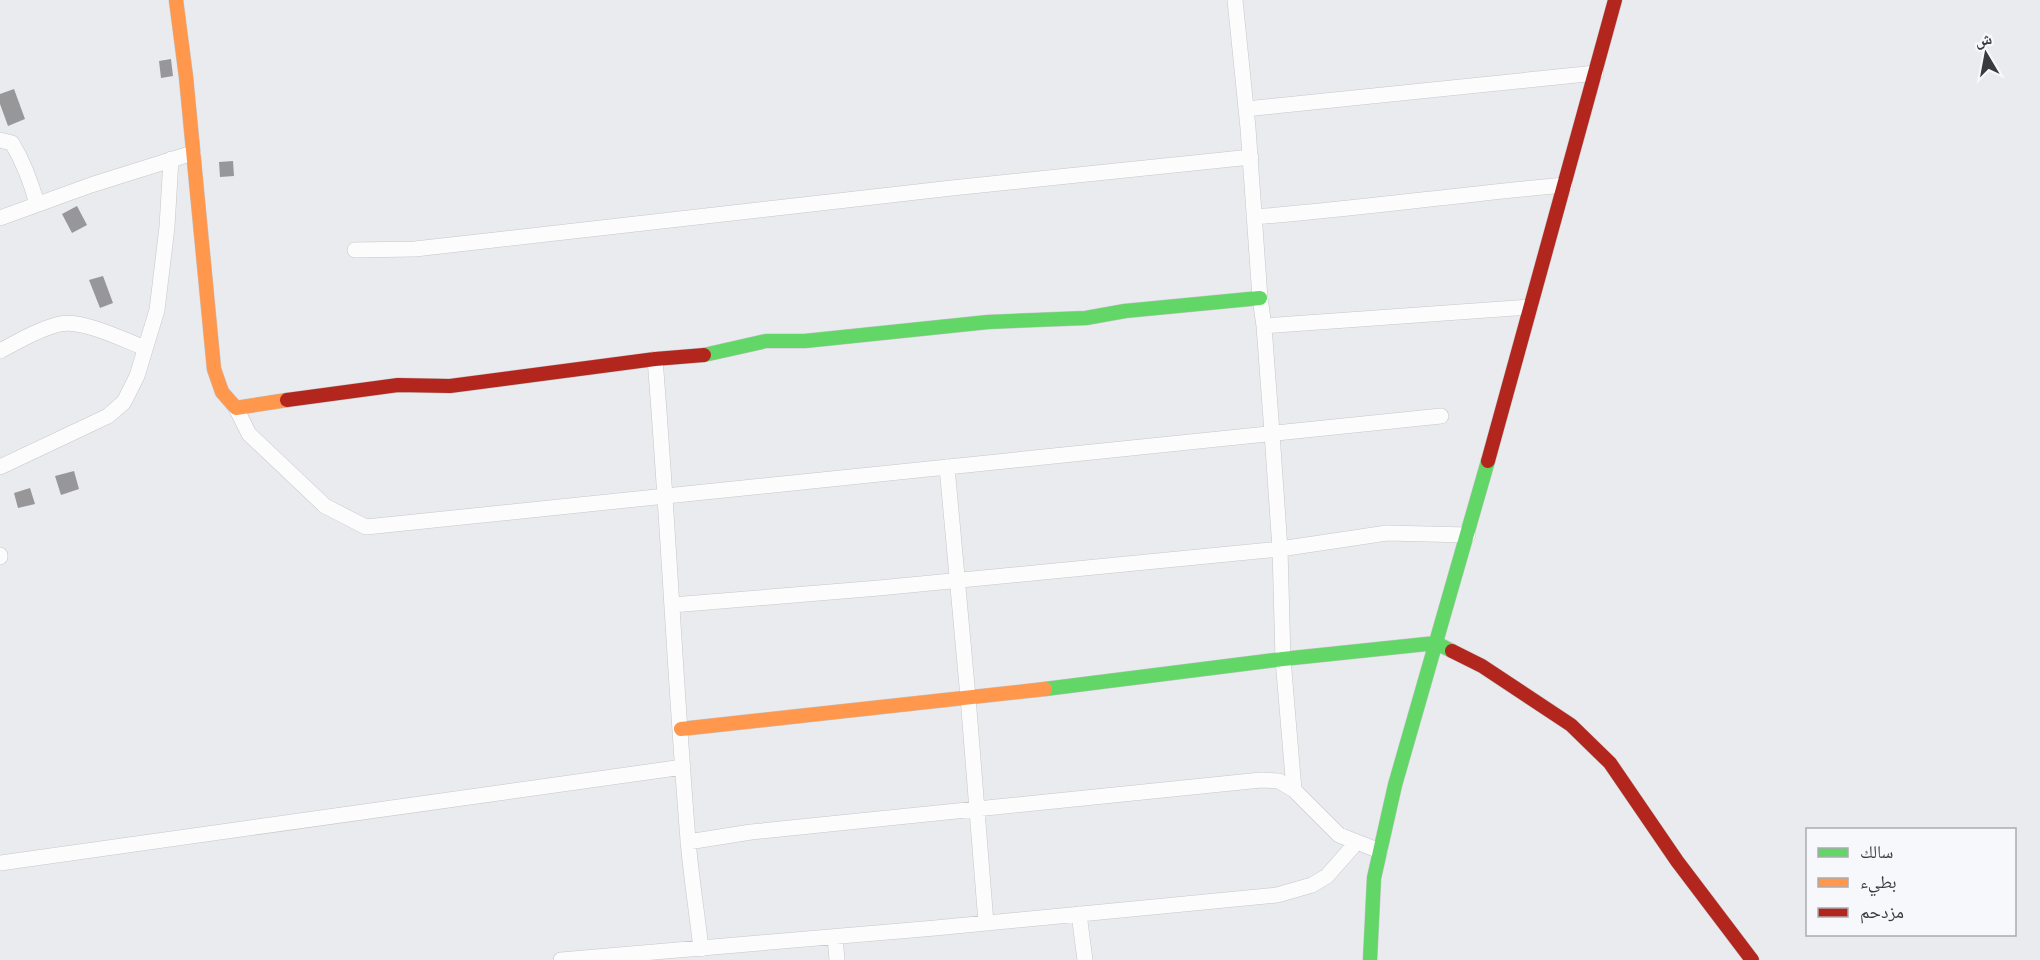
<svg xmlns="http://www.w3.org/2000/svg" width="2040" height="960" viewBox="0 0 2040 960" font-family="Helvetica,'Noto Naskh Arabic',sans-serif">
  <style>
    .building { fill: #97979a }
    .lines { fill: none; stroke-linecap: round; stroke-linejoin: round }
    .street-casing { stroke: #c6c7c9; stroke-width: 16 }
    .fast-casing { stroke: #c6c7c9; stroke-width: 15 }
    .slow-casing { stroke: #c6c7c9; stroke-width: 15 }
    .jam-casing { stroke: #c6c7c9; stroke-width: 15 }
    .street { stroke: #fcfcfc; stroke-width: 15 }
    .fast { stroke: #63d668; stroke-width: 14 }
    .slow { stroke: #ff974d; stroke-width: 14 }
    .jam { stroke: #b3261e; stroke-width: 14 }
  </style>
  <rect width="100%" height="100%" fill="#eaebee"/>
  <path class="building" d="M171 59 173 76 161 78 159 61Z
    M14 89 25 119 8 126 0 104V94Z
    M233 161 234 176 220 177 219 162Z
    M77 206 87 225 72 233 62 214Z
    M103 276 113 303 100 308 89 280Z
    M74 471 79 489 61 495 55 476Z
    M30 488 35 504 18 508 14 493Z"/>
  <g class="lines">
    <g class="street-casing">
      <path id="street" d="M1235 0 1248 128 1260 298 1264 326 1272 433 1280 549 1283 659 1294 790
        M1246 109 1596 73
        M0 140 12 143C24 163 31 182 37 204
        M1254 217C1358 209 1461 194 1565 185
        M0 218 91 185 193 153
        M355 250 415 249 952 188 1251 157
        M1264 326 1530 307
        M0 351C19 341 39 329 60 324 82 319 124 340 145 348
        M655 359C668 519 675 680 688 840 691 876 697 913 701 949
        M236 408 249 434 325 506 366 527 1441 416
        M0 467 108 416 124 402 137 376 157 310 167 227 171 159
        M947 467 968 697 986 923
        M0 555V557
        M672 605 879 588 1280 549 1387 533 1468 535
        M688 842 751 832 1261 780 1279 781 1294 790 1339 835 1380 851
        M0 863 683 767
        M1079 914 1085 960
        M835 937 837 960
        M561 960 935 928 1277 895 1312 885 1327 876 1356 843"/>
    </g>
    <g class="fast-casing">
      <path id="fast" d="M704 355 766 341H805L988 322 1086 318 1125 311 1260 298
        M1045 689 1283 659 1436 643 1452 651
        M1370 960 1374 878 1395 785 1488 461"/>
    </g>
    <g class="slow-casing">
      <path id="slow" d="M176 0 186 77 214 369 222 392 236 408 287 400
        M681 729 1045 689"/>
    </g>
    <g class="jam-casing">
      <path id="jam" d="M287 400 398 385 450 386 655 359 704 355
        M1488 461 1615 0
        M1452 651 1482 666 1571 725 1610 763 1677 861 1752 960"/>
    </g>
    <use href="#street" class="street"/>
    <use href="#fast" class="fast"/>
    <use href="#slow" class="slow"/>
    <use href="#jam" class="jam"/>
  </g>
  <rect x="1806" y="828" width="210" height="108" fill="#f6f8fc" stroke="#abacb0" stroke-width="1.5"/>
  <rect x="1818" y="848" width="30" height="9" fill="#63d668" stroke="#abacb0" stroke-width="1.5"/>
  <text x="1860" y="858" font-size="18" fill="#3a3b3d">سالك</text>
  <rect x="1818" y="878" width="30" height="9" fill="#ff974d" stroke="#abacb0" stroke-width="1.5"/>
  <text x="1860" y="888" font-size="18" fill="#3a3b3d">بطيء</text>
  <rect x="1818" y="908" width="30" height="9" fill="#b3261e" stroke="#abacb0" stroke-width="1.5"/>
  <text x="1860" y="918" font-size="18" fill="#3a3b3d">مزدحم</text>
  <g transform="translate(1986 54) rotate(350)" stroke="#f6f8fc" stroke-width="4.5" paint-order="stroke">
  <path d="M0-4.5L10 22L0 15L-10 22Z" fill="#3a3b3d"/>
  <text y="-9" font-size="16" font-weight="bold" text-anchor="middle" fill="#3a3b3d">ش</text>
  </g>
</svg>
